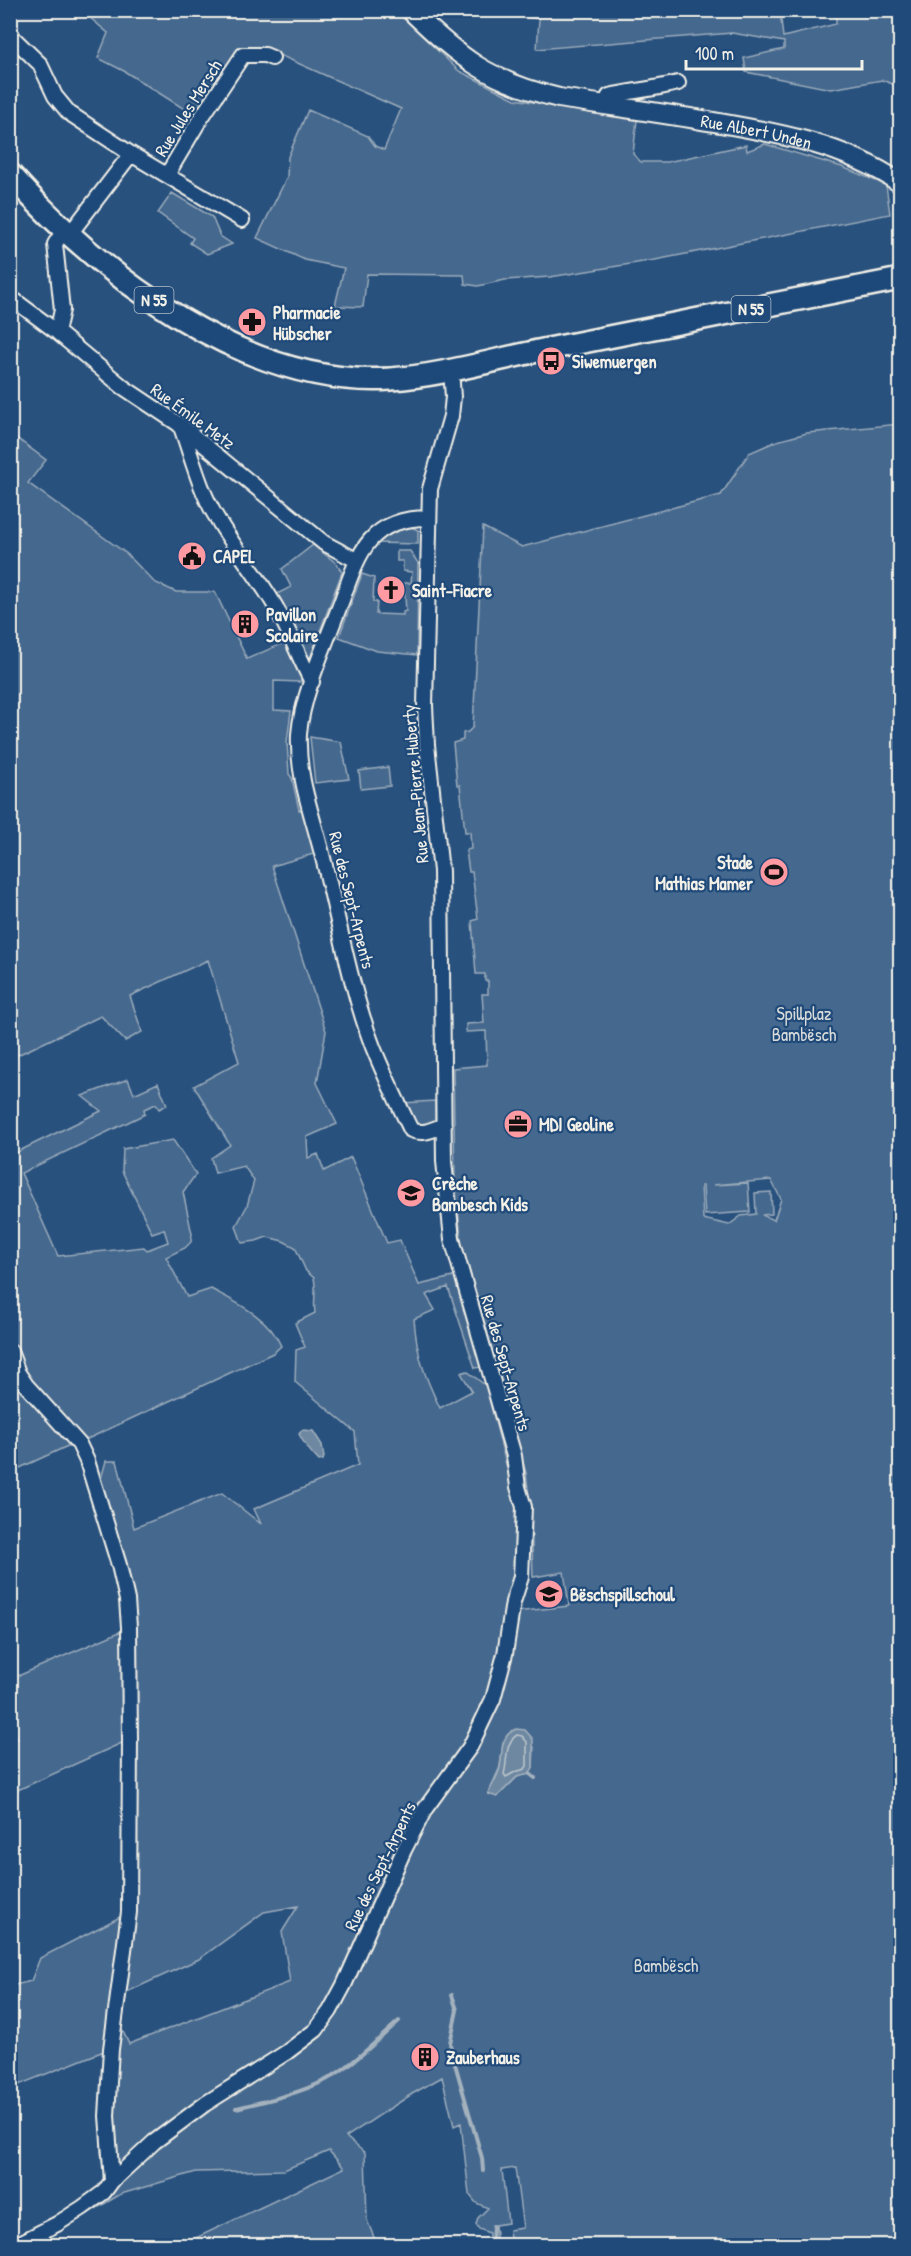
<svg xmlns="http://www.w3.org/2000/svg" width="911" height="2256" viewBox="0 0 911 2256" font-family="'Patrick Hand',sans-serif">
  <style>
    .green { fill: #45688e; stroke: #9cacbb; stroke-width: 1.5; fill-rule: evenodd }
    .water { fill: #6e88a2; stroke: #a4b2be; stroke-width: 1.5 }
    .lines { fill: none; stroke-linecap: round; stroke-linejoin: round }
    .shore { stroke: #bec7cc; stroke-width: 1.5 }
    .stream { stroke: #a4b2be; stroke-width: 4 }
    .minor-casing { stroke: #f4f1e8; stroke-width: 18 }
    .secondary-casing { stroke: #f4f1e8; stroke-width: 22 }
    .primary-casing { stroke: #f4f1e8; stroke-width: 26 }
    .minor { stroke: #1f4a7a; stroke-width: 14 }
    .secondary { stroke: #1f4a7a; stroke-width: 18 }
    .primary { stroke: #1f4a7a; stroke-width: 21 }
    .labels { text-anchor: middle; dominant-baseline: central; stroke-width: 4.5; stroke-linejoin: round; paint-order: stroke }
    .shield { fill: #1f4a7a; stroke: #b4bfc7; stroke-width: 1.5 }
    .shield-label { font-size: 16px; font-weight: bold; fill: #f4f1e8 }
    .street-label { font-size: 18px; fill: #f4f1e8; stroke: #1f4a7a }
    .poi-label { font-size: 18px; font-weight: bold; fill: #f4f1e8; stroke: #1f4a7a; text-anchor: start }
    .park-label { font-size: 18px; fill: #dadcda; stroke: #1f4a7a }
  </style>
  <rect width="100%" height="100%" fill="#28517e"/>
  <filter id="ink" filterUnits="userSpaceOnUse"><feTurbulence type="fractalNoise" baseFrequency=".0167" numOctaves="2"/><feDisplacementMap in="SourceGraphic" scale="12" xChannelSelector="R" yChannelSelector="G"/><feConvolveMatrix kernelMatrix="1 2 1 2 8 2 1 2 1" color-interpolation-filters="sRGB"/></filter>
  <g filter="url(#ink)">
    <path class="green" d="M82 11H396L459 71 515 99 637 120 633 154 641 162H667L746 145 747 151 765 144 842 167 886 185 890 214 655 260 550 277 505 280 478 286 465 284 464 275 367 274 363 307 335 306 344 268 305 260 257 238 287 177 288 157 308 110 368 136 375 146 384 150 401 109 266 49H242L197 117 124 71 98 58 108 33Z
      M474 11H780L783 37 836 24V11H900V87L882 80 831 89 746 72 744 58 784 49V42L732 33 537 49 539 19Z
      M172 193 212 217 220 236 232 244 207 254 190 243 193 238 158 213Z
      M900 424V2245H511L509 2230 523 2228 515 2168 502 2170 508 2223 495 2225 497 2245H488L489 2233 479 2229 476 2225 478 2218 488 2208 476 2203 469 2194 461 2123 454 2126 442 2077 412 2094 346 2137 365 2153 367 2220 377 2245H181L344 2168 329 2151 284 2170 196 2172 121 2194 34 2245H11C30 2234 95 2199 103 2179 106 2170 102 2161 101 2152 100 2118 102 2085 104 2051L11 2088V1984L15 1985 31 1981 40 1958 124 1915V1742L11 1793V1742L18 1739 11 1718V1679L124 1630 123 1601 83 1463 72 1444 11 1472 10 1379 14 1377 10 1365 11 1155 101 1111 82 1096 128 1079 134 1094 158 1083 167 1105 159 1109 156 1104 144 1109 145 1114 21 1173 58 1256 144 1247 147 1250 168 1242 164 1229 152 1233 122 1171 123 1149 173 1140 196 1174 183 1192 192 1234 191 1242 185 1248 166 1257 187 1297 211 1289C237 1303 270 1318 281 1346L273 1353 83 1441 99 1486 106 1461H117L134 1528 222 1493 261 1524 254 1509 358 1465 355 1432 295 1382 296 1350 305 1347 295 1323 315 1313C313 1301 317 1290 314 1278L306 1271 295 1247 283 1241 267 1237 256 1241 242 1243 236 1226 247 1206 254 1181 244 1166 215 1173 211 1158 230 1145 194 1086 239 1062 208 960 130 996 142 1032 125 1041 101 1016 11 1058V434L46 460 28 483 127 554 154 582 176 592H215L247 659 288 641 302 677 300 682 274 681V710L291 711 287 742 289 774 292 778 299 810 304 809 317 853 272 866 326 1031 317 1083 337 1124 307 1137 308 1158 318 1154 324 1171 351 1157 387 1243 400 1240 419 1285 457 1276 482 1367 475 1368 448 1287 426 1295 435 1310 414 1319C417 1356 424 1375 440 1408L472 1391 461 1373 467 1371 486 1386 507 1468H511L518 1525 514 1578 507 1613 569 1606 564 1572 533 1577 531 1512 526 1473 462 1247 455 1182 453 1068 487 1065 486 1031 466 1032V1024L484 1023 482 994H488V981H485V974H476L472 921 478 919 472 872H469L466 850 471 849 470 832H465L460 785H457L453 743 463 740V733L468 732 473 727 483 527 522 547 721 495 749 453 777 441 807 433ZM771 1180 781 1199 774 1220 762 1215 772 1214 771 1192 755 1193 756 1214 741 1216 729 1225 703 1219 701 1186H703L705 1215 750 1212 748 1183 713 1185ZM503 1742 534 1747 533 1767 517 1777 497 1797 491 1787 500 1767ZM298 1906 282 1932 290 1982 129 2044 115 2015 118 1996 199 1959 264 1912Z
      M411 527 418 530V544L375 543 398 529Z
      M313 545 336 563 342 572 310 658 303 657 273 596 291 587 282 569Z
      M397 551H410L418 563 417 655 377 651 339 637 362 574 374 578 373 602H377L376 614 403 615V612L406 611 404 583H411L412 572 403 571V561H397Z
      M310 737 341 742 349 779 315 783Z
      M388 767 390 786 361 789 359 771Z
      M435 1101V1121L421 1127 417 1126 403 1103Z"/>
    <path class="water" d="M302 1430 313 1431 322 1445 324 1457 323 1460 319 1461C311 1453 304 1444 299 1434Z
      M516 1729 525 1730 533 1739V1767L530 1774 517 1777 497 1797 488 1794C492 1785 498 1776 500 1767 503 1752 499 1736 516 1729Z"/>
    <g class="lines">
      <path class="shore" d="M517 1735 522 1736 527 1742V1766L525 1769 515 1772 506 1777 504 1774C508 1761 504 1743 517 1735Z"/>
      <path class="stream" d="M530 1774 535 1778
        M452 1995 457 2010 450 2043 451 2050 482 2158 483 2171
        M236 2108C266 2101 298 2094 326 2080 353 2065 376 2041 399 2021
        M492 2246 493 2226"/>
      <g class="minor-casing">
        <path id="minor" d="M10 35 40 64 55 96 69 113 131 154 242 220
          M605 105 609 96C632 91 655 89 678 83
          M167 175 199 121 243 55H265L272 58
          M69 235 131 154
          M10 297 57 332 123 387 180 425 324 543 356 560
          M57 332 62 310 55 244 64 230
          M181 427C192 457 200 492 218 520 235 549 257 575 274 604 289 629 298 656 312 682
          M428 518C370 518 359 552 342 600 328 638 302 694 299 734 297 778 313 816 323 858 339 920 350 987 373 1047 384 1075 398 1103 411 1130 423 1135 432 1130 444 1125
          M10 1351 18 1373 26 1385 79 1444 87 1461 119 1565 127 1600 129 1627 130 1740 129 1912 111 2049 107 2116 112 2181
          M14 2246 57 2224 82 2208 104 2192 112 2181 154 2142 205 2104 287 2052 316 2030 330 2011 344 1985 404 1850 425 1809 470 1747 493 1699 505 1654 513 1602 521 1577 524 1507 518 1487 514 1456 452 1239 444 1161 441 871 427 745 425 706 430 489 451 416 453 397 451 370"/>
      </g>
      <g class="secondary-casing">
        <g id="secondary">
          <path id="s1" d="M410 10C461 59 489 81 559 98 610 106 662 113 714 122 778 133 845 145 900 183"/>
        </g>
      </g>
      <g class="primary-casing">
        <path id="primary" d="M10 174C101 276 247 388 391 379 448 375 502 357 558 347 672 325 786 301 900 279"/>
      </g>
      <use href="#minor" class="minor"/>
      <use href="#secondary" class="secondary"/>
      <use href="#primary" class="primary"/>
    </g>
  </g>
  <defs>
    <g id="pharmacy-disc" transform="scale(1.5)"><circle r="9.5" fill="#ff9aa2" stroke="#1f4a7a"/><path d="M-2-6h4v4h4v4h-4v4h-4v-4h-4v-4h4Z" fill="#111"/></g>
    <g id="bus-disc" transform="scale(1.5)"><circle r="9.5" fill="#ff9aa2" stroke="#1f4a7a"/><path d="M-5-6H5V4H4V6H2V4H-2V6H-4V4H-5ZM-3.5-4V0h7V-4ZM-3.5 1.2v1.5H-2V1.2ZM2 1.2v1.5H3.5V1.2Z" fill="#111"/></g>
    <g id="civic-disc" transform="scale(1.5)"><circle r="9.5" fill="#ff9aa2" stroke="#1f4a7a"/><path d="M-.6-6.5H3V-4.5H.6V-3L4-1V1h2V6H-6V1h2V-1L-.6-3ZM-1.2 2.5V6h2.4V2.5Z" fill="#111"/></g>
    <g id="church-disc" transform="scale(1.5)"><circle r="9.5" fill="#ff9aa2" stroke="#1f4a7a"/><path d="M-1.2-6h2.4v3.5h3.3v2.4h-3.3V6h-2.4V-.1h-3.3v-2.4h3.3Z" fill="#111"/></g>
    <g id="building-disc" transform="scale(1.5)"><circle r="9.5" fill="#ff9aa2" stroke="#1f4a7a"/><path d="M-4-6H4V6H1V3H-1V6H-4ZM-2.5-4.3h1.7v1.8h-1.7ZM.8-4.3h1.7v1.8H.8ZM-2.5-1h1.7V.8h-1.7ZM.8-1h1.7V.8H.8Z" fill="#111"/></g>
    <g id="stadium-disc" transform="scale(1.5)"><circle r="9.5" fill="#ff9aa2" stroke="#1f4a7a"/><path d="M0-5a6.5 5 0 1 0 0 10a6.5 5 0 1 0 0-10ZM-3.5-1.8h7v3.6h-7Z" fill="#111"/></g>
    <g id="office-disc" transform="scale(1.5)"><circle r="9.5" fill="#ff9aa2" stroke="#1f4a7a"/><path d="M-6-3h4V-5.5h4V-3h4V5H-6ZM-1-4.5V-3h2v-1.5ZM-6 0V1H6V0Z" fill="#111"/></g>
    <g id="school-disc" transform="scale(1.5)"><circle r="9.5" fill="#ff9aa2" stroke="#1f4a7a"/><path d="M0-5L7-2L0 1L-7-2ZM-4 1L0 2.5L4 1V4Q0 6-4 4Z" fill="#111"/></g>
  </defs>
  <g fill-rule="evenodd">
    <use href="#pharmacy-disc" x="252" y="322"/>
    <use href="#bus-disc" x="551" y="361"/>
    <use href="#civic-disc" x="192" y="556"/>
    <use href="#church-disc" x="391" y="590"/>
    <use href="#building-disc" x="245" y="624"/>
    <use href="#stadium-disc" x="774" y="872"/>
    <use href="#office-disc" x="518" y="1124"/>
    <use href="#school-disc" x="411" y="1193"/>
    <use href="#school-disc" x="549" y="1594"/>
    <use href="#building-disc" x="425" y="2057"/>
  </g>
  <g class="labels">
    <g class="shield">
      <rect x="134.5" y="287" width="39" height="26" rx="4.5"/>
      <rect x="731.5" y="296" width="39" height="26" rx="4.5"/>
    </g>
    <g class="shield-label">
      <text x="154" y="300">N 55</text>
      <text x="751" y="309">N 55</text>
    </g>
    <g class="street-label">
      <text transform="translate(188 108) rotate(-58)">Rue Jules Mersch</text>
      <text stroke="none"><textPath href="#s1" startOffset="376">Rue Albert Unden</textPath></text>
      <text transform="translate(193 416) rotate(36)">Rue Émile Metz</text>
      <text transform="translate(415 784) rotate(-95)">Rue Jean-Pierre Huberty</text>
      <text transform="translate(352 900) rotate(76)">Rue des Sept-Arpents</text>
      <text transform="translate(506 1363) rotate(74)">Rue des Sept-Arpents</text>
      <text transform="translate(380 1866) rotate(-64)">Rue des Sept-Arpents</text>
    </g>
    <g class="poi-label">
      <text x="273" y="312">Pharmacie<tspan x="273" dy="21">Hübscher</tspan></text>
      <text x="572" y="361">Siwemuergen</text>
      <text x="213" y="556">CAPEL</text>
      <text x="412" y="590">Saint-Fiacre</text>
      <text x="266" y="614">Pavillon<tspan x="266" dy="21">Scolaire</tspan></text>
      <text x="753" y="862" text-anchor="end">Stade<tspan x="753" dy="21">Mathias Mamer</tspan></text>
      <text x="539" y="1124">MDI Geoline</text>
      <text x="432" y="1183">Crèche<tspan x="432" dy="21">Bambesch Kids</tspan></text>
      <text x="570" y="1594">Bëschspillschoul</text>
      <text x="446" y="2057">Zauberhaus</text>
    </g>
    <g class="park-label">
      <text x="804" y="1013">Spillplaz<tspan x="804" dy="21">Bambësch</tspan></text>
      <text x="666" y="1965">Bambësch</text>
    </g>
  </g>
  <rect width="911" height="2256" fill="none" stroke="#1f4a7a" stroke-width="36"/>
  <rect x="18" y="18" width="875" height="2220" fill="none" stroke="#f4f1e8" stroke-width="2" filter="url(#ink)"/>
  <path d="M686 60v9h176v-9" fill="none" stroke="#f4f1e8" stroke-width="3"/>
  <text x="695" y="60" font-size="18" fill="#f4f1e8" stroke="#1f4a7a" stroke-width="4.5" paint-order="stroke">100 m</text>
</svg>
